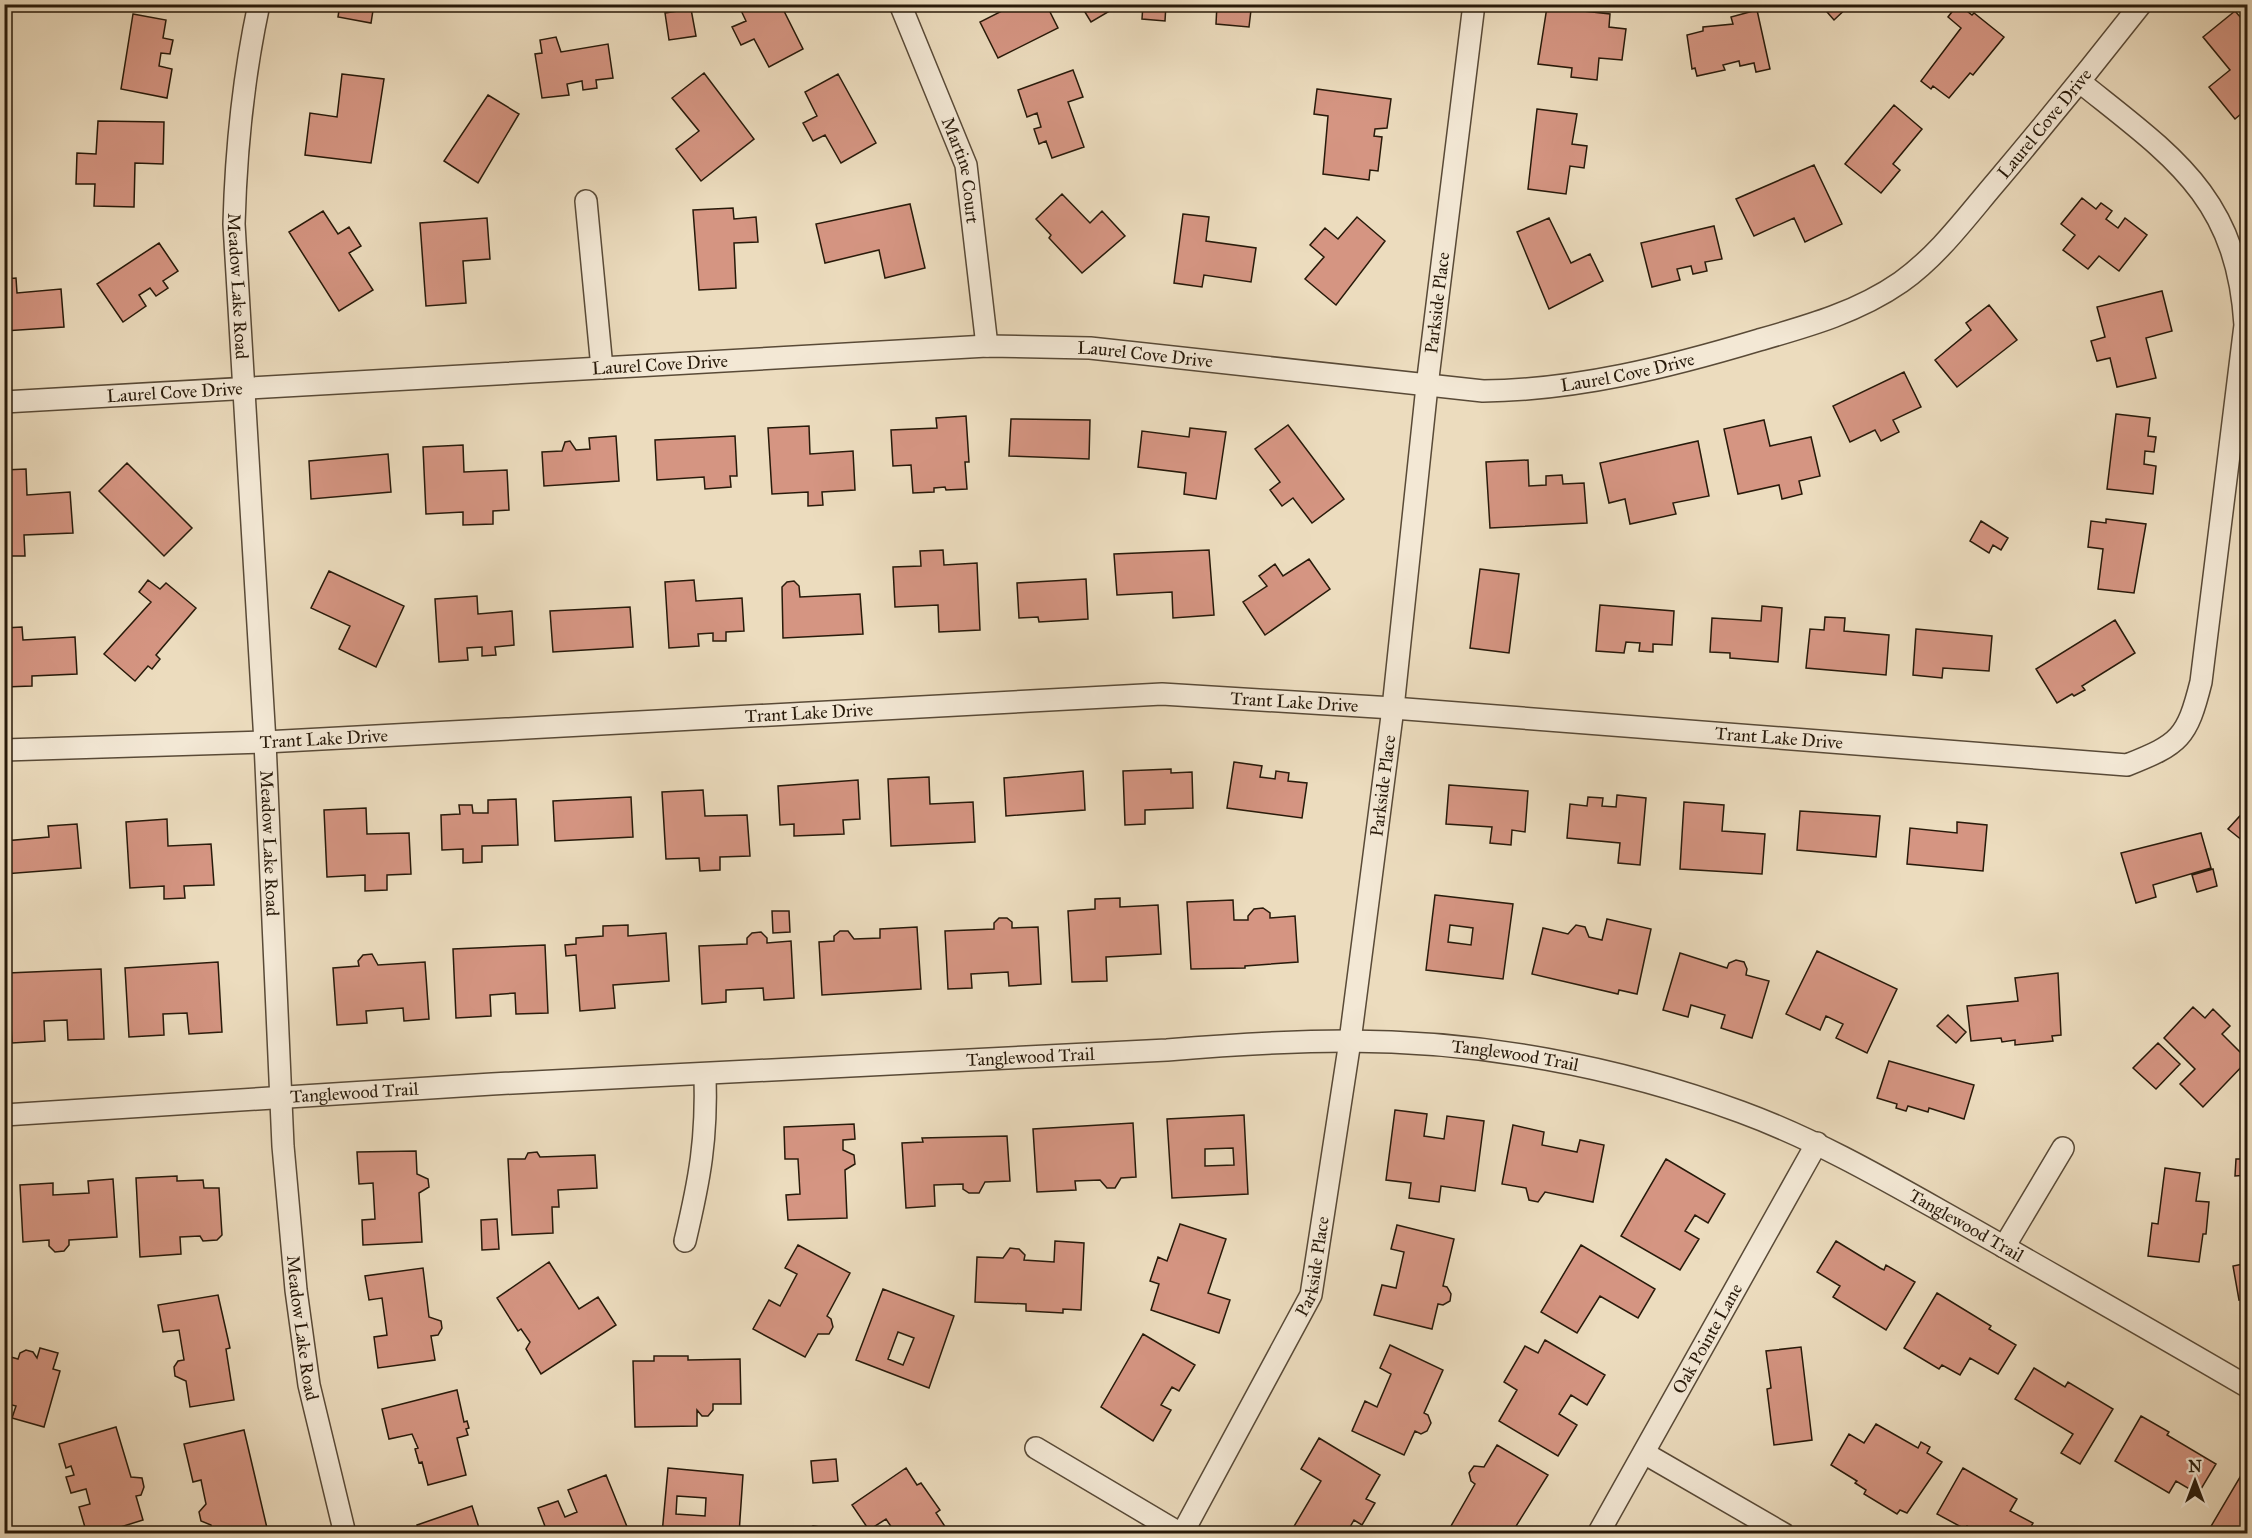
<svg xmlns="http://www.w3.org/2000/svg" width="2252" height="1538" viewBox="0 0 2252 1538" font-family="'IM FELL Great Primer',serif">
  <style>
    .building { fill: #d59582; stroke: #281a0a; stroke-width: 1.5; fill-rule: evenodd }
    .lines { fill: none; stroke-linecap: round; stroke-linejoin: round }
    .street-casing { stroke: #594a37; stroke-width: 24 }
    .street { stroke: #f3e8d5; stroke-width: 21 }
    .labels { text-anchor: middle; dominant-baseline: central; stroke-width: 5; stroke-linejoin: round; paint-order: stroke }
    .street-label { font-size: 18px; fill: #281a0a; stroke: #f3e8d5 }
  </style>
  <rect width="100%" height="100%" fill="#ecdcbe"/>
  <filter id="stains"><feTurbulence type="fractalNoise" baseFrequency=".00333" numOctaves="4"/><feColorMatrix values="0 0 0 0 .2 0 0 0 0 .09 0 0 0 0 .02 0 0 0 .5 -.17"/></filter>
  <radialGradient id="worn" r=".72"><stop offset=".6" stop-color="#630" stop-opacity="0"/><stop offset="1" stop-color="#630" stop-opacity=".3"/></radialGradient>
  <path class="building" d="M340 4H374L371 23 338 17Z
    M738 4H797L784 11 803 49 769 67 754 39 741 45 732 27 746 21Z
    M1001 4H1046L1058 28 998 58 980 22 1004 10Z
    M1080 4H1104L1108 12 1091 22Z
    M1143 4H1166L1165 21 1142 19Z
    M1217 4H1262V10H1251L1249 27 1216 24Z
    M1820 4H1851L1834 20Z
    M1958 4 1972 15 1974 13 2004 37 1973 75 1970 73 1949 98 1933 86 1931 89 1921 81 1961 28 1948 17Z
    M1547 7 1610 14 1609 27 1626 29 1622 60 1599 58 1597 80 1571 77 1572 68 1538 64Z
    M691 9 696 36 669 40 665 13Z
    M1757 10 1770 69 1756 72 1754 63 1740 66 1739 61 1723 65 1725 70 1697 76 1695 68 1692 69 1687 35 1703 31V27L1733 24 1731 17Z
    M2235 11 2248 26V108L2235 119 2209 87 2230 70 2203 37Z
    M133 14 166 20 163 38 173 40 170 54 161 53 159 66 172 69 167 98 121 89Z
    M556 37 561 52 608 44 613 78 596 80 597 88 583 90 582 81 567 84 569 95 542 98 535 54 542 53 540 40Z
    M1073 70 1083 97 1068 102 1084 147 1052 158 1046 141 1039 144 1034 129 1041 127 1037 113 1027 117 1018 90Z
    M704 73 754 139 701 181 676 149 699 131 672 98Z
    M342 74 384 79 371 163 305 155 310 113 337 117Z
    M838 74 876 143 841 163 825 135 813 141 803 123 817 116 805 92Z
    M1317 89 1391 99 1387 128 1375 129 1374 136 1382 137 1378 171 1370 170 1369 180 1323 174 1328 116 1314 114Z
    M488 95 519 114 478 183 444 161Z
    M1894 105 1922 129 1893 164 1900 170 1881 193 1845 164Z
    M1537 109 1577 114 1572 144 1587 146 1584 168 1570 166 1566 194 1528 189Z
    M98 121 164 122 163 164 135 163 134 207 94 206 95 184H76L77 153 96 154Z
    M1814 165 1842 224 1805 242 1794 218 1754 236 1736 199Z
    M1062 194 1090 223 1102 211 1125 236 1082 273 1049 238 1051 235 1036 219Z
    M2082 198 2096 209 2101 203 2112 211 2106 219 2118 228 2125 218 2147 235 2119 271 2099 256 2088 269 2063 250 2075 235 2061 224Z
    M910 204 925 268 885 278 879 250 825 263 816 224Z
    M733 208 734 219 756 217 758 242 734 243 736 288 699 290 693 210Z
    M323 211 338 234 349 227 361 246 349 253 373 290 339 311 289 232Z
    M1183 214 1209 217 1206 241 1256 248 1251 282 1204 275 1202 287 1174 283Z
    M1357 217 1385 241 1336 305 1305 279 1324 257 1310 245 1325 228 1338 239Z
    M487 218 490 259 463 261 466 303 426 306 420 223Z
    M1549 218 1571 263 1590 254 1603 281 1549 309 1517 232Z
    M1714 226 1722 259 1705 262 1707 271 1693 274 1691 266 1677 269 1680 280 1652 287 1641 243Z
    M159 243 178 271 163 281 168 288 156 296 150 288 139 295 146 306 123 322 97 284Z
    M16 278 17 293 61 289 64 327 4 331V279Z
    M2162 291 2172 331 2146 338 2156 378 2117 387 2110 358 2097 361 2091 341 2105 337 2097 307Z
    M1989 305 2017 340 1957 387 1935 360 1971 330 1966 323Z
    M1904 372 1921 407 1893 420 1899 432 1881 441 1875 430 1850 442 1833 406Z
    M2116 414 2150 418 2148 436 2156 437 2154 452 2145 451 2144 464 2156 466 2153 494 2107 489Z
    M966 416 969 462H965L967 489 946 490 945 487 934 488V492L913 493 911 465 893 466 891 430 937 428 936 418Z
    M1011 419 1090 420 1089 459 1009 456Z
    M1764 420 1770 446 1811 437 1820 476 1799 481 1802 494 1782 499 1779 485 1738 494 1724 429Z
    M1288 425 1344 499 1312 523 1293 498 1282 506 1270 490 1280 482 1255 449Z
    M809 426 810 454 853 451 855 490 822 492 823 505 808 506V492L772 494 768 428Z
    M1190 428 1226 432 1216 499 1184 494 1186 473 1138 467 1142 431 1189 437Z
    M616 436 619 481 544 486 542 452 562 451 565 442 570 441 576 450 590 449 589 438Z
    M735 436 737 476H730L731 487 705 489 704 477 657 480 655 440Z
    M1698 441 1709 496 1673 503 1676 514 1630 524 1625 499 1609 503 1600 463Z
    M463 445 464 472 507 470 509 510 493 511V524L463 525V512L426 514 423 447Z
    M388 454 391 492 311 499 309 461Z
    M1528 460 1529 486 1546 485V476L1562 475 1563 484 1584 483 1587 523 1490 528 1486 462Z
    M127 463 192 528 164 556 99 491Z
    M26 469 27 495 70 492 73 533 24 535 25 556H4V470Z
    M2106 519 2146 524 2134 593 2098 589 2103 549 2088 547 2091 521 2106 523Z
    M1981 521 2008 538 2001 550 1993 545 1989 553 1970 541Z
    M943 550 944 565 977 563 980 630 939 632 938 605 895 607 893 567 921 566 920 551Z
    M1209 550 1214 615 1173 618 1172 592 1117 595 1114 554Z
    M1309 559 1330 589 1265 635 1243 602 1267 586 1259 576 1275 564 1283 576Z
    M1480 569 1519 574 1509 653 1470 648Z
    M329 571 404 606 376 667 339 649 350 626 311 608Z
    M1086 579 1088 619 1039 622 1038 617 1019 618 1017 583Z
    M148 580 160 589 166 583 196 608 156 655 160 659 152 669 148 666 135 681 104 654 151 602 139 592Z
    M694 580 696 601 742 598 744 631 726 632V641H713V633L698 634 699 646 669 648 665 582Z
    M794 581 799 586 800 597 860 594 863 634 783 638 782 587 787 582Z
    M477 596 478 614 512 611 514 645 495 647 496 655 482 656V647L467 648 468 660 439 662 435 599Z
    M1600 605 1674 611 1672 645 1653 644V652L1639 651 1640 643 1626 642 1624 653 1596 651Z
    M1762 606 1782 608 1778 662 1730 658V653L1710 652 1712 618 1761 621Z
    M630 607 633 647 553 652 550 611Z
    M1825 617 1845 618 1844 631 1889 635 1886 675 1806 668 1810 629 1824 630Z
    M2115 620 2135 653 2082 686 2085 690 2074 696 2072 694 2057 703 2036 669Z
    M22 627 23 640 75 637 77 674 32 676V686L4 687V628Z
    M1916 629 1992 636 1989 671 1943 668 1942 678 1913 675Z
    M1234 762 1262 766 1260 777 1275 779 1276 771 1289 773 1288 781 1307 783 1302 818 1227 808Z
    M1171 769V773L1192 772 1193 808 1145 810V824L1125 825 1123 771Z
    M1083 771 1085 810 1006 816 1004 778Z
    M929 777 930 804 973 802 975 842 891 846 888 779Z
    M858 780 860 819 843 820 844 834 794 836V824L780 825 778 786Z
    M1449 785 1528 791 1525 832 1512 830 1511 845 1490 843 1492 827 1446 824Z
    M703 790 705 816 747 815 750 856 720 857V870L700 871 699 858 666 859 662 792Z
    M1617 795 1646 798 1640 865 1618 863 1620 843 1567 838 1570 804 1587 806 1588 797 1603 798 1602 806 1616 807Z
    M631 797 633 837 555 841 553 801Z
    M516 799 518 845 482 846V862L463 863V849L442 850 441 815 460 814 459 805H472L473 813H488V800Z
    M1684 802 1724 805 1722 831 1765 834 1762 874 1680 869Z
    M2248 807V845L2228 829Z
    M366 808 367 834 409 833 411 874 387 875V890L365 891V875L327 877 324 810Z
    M1800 811 1880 816 1876 857 1797 850Z
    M167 819 168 846 211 844 214 885 184 886 185 898 164 899V886L130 888 126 822Z
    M1957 822 1987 825 1983 871 1907 864 1910 828 1957 833Z
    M77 824 81 868 4 874V841L49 837 48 826Z
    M2201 833 2211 868 2153 885 2156 897 2136 903 2121 853Z
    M2213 869 2217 886 2197 892 2192 875Z
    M1435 895 1513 904 1503 979 1426 970ZM1450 925 1473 928 1471 945 1448 942Z
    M1120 898V907L1158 905 1161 954 1106 957 1107 981 1072 982 1068 911 1095 909V899Z
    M1233 900 1234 920H1248V916L1254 909 1263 908 1270 913V918L1295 916 1298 962 1245 966V968L1191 969 1187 902Z
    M772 911H789L790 932 773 933Z
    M999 918H1007L1012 922V928L1038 927 1041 984 1009 986 1008 972 971 974 972 988 948 989 945 931 994 929V923Z
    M1607 919 1651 929 1637 994 1619 990 1618 994 1532 974 1543 928 1568 934 1576 925 1585 927 1589 937 1602 940Z
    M628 925V936L666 933 669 981 613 985 615 1008 580 1011 576 955 566 956 565 945 576 944V938L603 936V926Z
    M917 927 921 989 822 995 819 942 834 941V936L840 931H848L854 939 880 938V929Z
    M761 932 767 938V943L791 941 794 998 764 1000 763 988 726 990V1002L702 1004 699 946 747 944V938L752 933Z
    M545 945 548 1013 516 1014 515 993 490 995 491 1016 456 1018 453 949Z
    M1817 951 1897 989 1867 1053 1836 1038 1843 1024 1826 1016 1820 1030 1786 1014Z
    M1680 953 1727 968 1729 963 1736 960 1744 962 1747 969 1746 975 1769 981 1752 1038 1721 1028 1725 1015 1691 1005 1688 1017 1663 1010Z
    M372 954 378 965 425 962 429 1019 404 1021 403 1008 366 1011 367 1023 337 1025 333 968 359 966 358 961 363 955Z
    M218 962 222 1032 189 1034 187 1013 163 1014 164 1035 129 1037 125 968Z
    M101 969 104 1039 68 1040 67 1020 44 1021 45 1041 12 1043 8 973Z
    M2058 973 2061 1035 2052 1036 2053 1041 2015 1045V1040L2002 1042 2001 1038 1971 1041 1967 1006 2018 1001 2015 978Z
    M2193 1007 2205 1018 2213 1009 2230 1026 2222 1034 2248 1060 2203 1107 2180 1084 2195 1069 2164 1038Z
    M1948 1015 1966 1032 1956 1043 1937 1026Z
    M2158 1043 2180 1064 2156 1089 2133 1068Z
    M1889 1061 1974 1085 1964 1119 1929 1108 1928 1112 1908 1106 1906 1111 1896 1108 1897 1104 1877 1098Z
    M1395 1110 1427 1114 1424 1136 1444 1139 1447 1116 1484 1121 1475 1191 1441 1186 1439 1202 1409 1198 1411 1183 1386 1180Z
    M1244 1115 1248 1194 1172 1198 1167 1119ZM1233 1148 1234 1165 1205 1166V1149Z
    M1133 1123 1136 1177 1121 1178 1115 1188H1107L1100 1180 1075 1181 1076 1190 1037 1192 1033 1129Z
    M854 1124 855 1139 843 1140V1150L854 1155 855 1164 845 1170 847 1218 788 1220 786 1195 800 1194 798 1159H785L784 1127Z
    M1513 1125 1544 1132 1542 1145 1577 1152 1580 1140 1604 1145 1593 1202 1545 1192 1538 1202 1529 1200 1526 1188 1502 1184Z
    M1007 1136 1010 1181 985 1182 979 1193H969L963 1189V1184L934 1185 935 1206 906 1208 902 1143 923 1142 922 1138Z
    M416 1151 417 1174 428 1179 429 1187 419 1193 422 1242 363 1245 362 1220 375 1219 373 1183 359 1184 357 1152Z
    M537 1152 540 1157 595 1155 597 1188 558 1190 559 1207H552L553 1233 512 1235 508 1159H525L528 1153Z
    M2243 1155H2248V1175L2235 1176 2236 1159H2243Z
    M1666 1159 1725 1194 1708 1223 1695 1215 1685 1231 1699 1239 1680 1270 1621 1236Z
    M2165 1168 2200 1173 2196 1201 2209 1202 2206 1234H2203L2199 1262 2148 1256 2152 1223 2158 1224Z
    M177 1176V1181L203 1180 204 1188H219L222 1235 217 1240 203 1241 200 1236 180 1237 181 1254 140 1257 136 1178Z
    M113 1179 117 1237 69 1240V1245L64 1251 55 1252 49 1246V1240L23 1242 20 1185 53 1183V1195L89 1193 88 1181Z
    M497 1219 499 1249 482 1250 481 1220Z
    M1180 1224 1226 1239 1208 1293 1230 1300 1219 1333 1151 1310 1159 1284 1150 1281 1158 1257 1167 1261Z
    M1397 1225 1454 1239 1443 1286 1447 1287 1451 1294 1450 1301 1443 1305 1438 1304 1432 1329 1374 1315 1382 1285 1396 1288 1404 1252 1391 1249Z
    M1055 1241 1084 1243 1081 1310 1063 1309V1313L1026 1311V1304L975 1302 977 1257 1003 1258 1010 1248 1019 1249 1025 1255 1024 1260 1054 1262Z
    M1836 1241 1880 1268 1884 1270 1886 1265 1915 1282 1886 1330 1833 1297 1840 1286 1817 1272Z
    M798 1245 850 1273 827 1316 831 1319 833 1327 829 1334H818L805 1357 753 1329 769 1300 780 1306 797 1274 785 1268Z
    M1581 1245 1655 1289 1638 1318 1600 1296 1577 1333 1541 1312Z
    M549 1262 579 1309 598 1297 616 1325 541 1374 526 1349 530 1342 521 1329 518 1331 497 1298Z
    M2248 1263V1298L2239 1300 2233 1266Z
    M423 1268 429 1317 441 1321 442 1328 438 1335 431 1336 435 1360 378 1368 374 1337 387 1335 382 1298 369 1300 365 1276Z
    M883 1289 954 1316 929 1388 856 1360ZM898 1332 914 1338 903 1365 888 1359Z
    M1937 1293 1991 1326 1989 1329 2016 1345 1998 1374 1970 1358 1960 1375 1942 1365 1939 1369 1904 1348Z
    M218 1295 230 1348 226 1349 234 1400 190 1407 186 1381 175 1376 174 1367 178 1361 184 1360 179 1330 163 1332 158 1305Z
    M1143 1334 1195 1365 1179 1391 1172 1387 1161 1405 1171 1410 1153 1441 1101 1407Z
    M1545 1340 1605 1375 1587 1405 1571 1395 1559 1414 1577 1425 1558 1456 1499 1421 1517 1390 1504 1382 1525 1346 1538 1353Z
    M1390 1345 1443 1370 1424 1413 1428 1415 1431 1423 1427 1431 1421 1434 1415 1431 1404 1455 1352 1431 1365 1401 1377 1407 1391 1374 1380 1368Z
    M1801 1347 1812 1440 1774 1445 1767 1389 1771 1388 1766 1351Z
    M40 1348 58 1353 53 1369 60 1371 44 1427 12 1418 16 1406 4 1403V1355L18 1359 20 1353 26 1350 33 1352 37 1358Z
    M654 1356H688V1360L740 1359 741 1404H713V1410L708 1416H702L697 1410V1426L635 1427 633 1361H654Z
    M2034 1368 2065 1387 2068 1382 2113 1409 2080 1464 2061 1453 2073 1434 2015 1399Z
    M457 1390 464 1422 467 1421 469 1428 466 1429 468 1435 457 1438 466 1475 428 1485 422 1462 419 1463 415 1449 418 1448 412 1434 389 1439 382 1409Z
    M2141 1416 2169 1432 2167 1435 2216 1464 2198 1494 2176 1481 2169 1493 2115 1461Z
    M1876 1424 1918 1448 1921 1442 1930 1447 1927 1453 1942 1462 1907 1513 1900 1510 1897 1514 1864 1494 1866 1490 1855 1483 1857 1481 1831 1465 1849 1434 1864 1443Z
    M116 1427 131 1477 142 1478 144 1487 141 1495 136 1496 143 1520 98 1534H87L79 1507 90 1504 86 1489 71 1493 66 1477 74 1475 71 1466 66 1468 59 1444Z
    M244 1430 267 1528 246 1534H213L211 1525 201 1521 199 1512 206 1504 201 1480 193 1482 184 1444Z
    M1319 1438 1380 1475 1366 1499 1375 1503 1362 1525 1354 1520 1346 1534H1302L1293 1528 1321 1481 1301 1469Z
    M1497 1445 1548 1475 1513 1531 1514 1534H1464L1451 1526 1475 1484 1471 1481 1469 1473 1474 1466 1484 1467Z
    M836 1459 838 1481 813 1483 811 1461Z
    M668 1468 743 1475 739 1534H662ZM677 1496 706 1498 705 1516 676 1514Z
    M906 1468 917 1485 921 1483 940 1510 936 1513 950 1534H896L886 1519 869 1530 852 1505Z
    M1963 1468 2017 1499 2010 1511 2033 1523 2027 1534H1980L1967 1526 1965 1529 1937 1514Z
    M2243 1472 2248 1475V1534H2220L2210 1528Z
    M606 1475 630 1534H548L538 1508 558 1501 565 1517 577 1512 568 1490Z
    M472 1506 481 1534H420L417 1525Z
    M813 1526 820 1527 823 1534H797Z"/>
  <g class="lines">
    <g class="street-casing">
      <g id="street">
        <path id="s1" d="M259 4C243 78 236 149 234 224L265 742 283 1146 296 1290 309 1385 345 1534"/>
        <path id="s2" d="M900 4 966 165 987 346"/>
        <path d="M586 201 602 368"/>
        <path id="s3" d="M4 402 987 346 1090 348 1483 391C1577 390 1669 367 1759 340 1808 326 1858 312 1901 282 1939 255 1967 216 1997 181 2046 123 2094 64 2141 4"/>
        <path id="s4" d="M4 750 265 742 1162 694 1393 708 2127 765C2180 744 2187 738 2201 682L2245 325C2237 196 2172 156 2080 82"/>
        <path id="s5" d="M4 1115 492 1084 1167 1050C1227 1045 1287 1041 1347 1041 1480 1041 1616 1066 1741 1112 1820 1141 1891 1183 1964 1224 2059 1278 2154 1332 2248 1387"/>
        <path d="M685 1241C700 1178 707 1139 705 1074"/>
        <path d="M2004 1247 2063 1148"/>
        <path d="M1036 1448 1181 1534"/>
        <path d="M1644 1453 1784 1534"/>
        <path id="s6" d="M1182 1534 1311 1295 1350 1041 1393 708 1427 386 1474 4"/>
        <path id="s7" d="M1598 1534 1817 1143"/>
      </g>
    </g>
    <use href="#street" class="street"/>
  </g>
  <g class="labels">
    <g class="street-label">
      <text stroke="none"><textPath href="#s3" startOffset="2133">Laurel Cove Drive</textPath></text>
      <text stroke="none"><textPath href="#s2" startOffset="178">Martine Court</textPath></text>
      <text stroke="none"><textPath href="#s1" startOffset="284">Meadow Lake Road</textPath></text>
      <text stroke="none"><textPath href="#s6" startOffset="1272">Parkside Place</textPath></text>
      <text stroke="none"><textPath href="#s3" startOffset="1143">Laurel Cove Drive</textPath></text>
      <text stroke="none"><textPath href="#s3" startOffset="657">Laurel Cove Drive</textPath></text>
      <text stroke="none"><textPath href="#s3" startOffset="1629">Laurel Cove Drive</textPath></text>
      <text stroke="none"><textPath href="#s3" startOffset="171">Laurel Cove Drive</textPath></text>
      <text stroke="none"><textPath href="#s4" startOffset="1292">Trant Lake Drive</textPath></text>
      <text stroke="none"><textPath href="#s4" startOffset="806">Trant Lake Drive</textPath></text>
      <text stroke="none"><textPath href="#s4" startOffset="1778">Trant Lake Drive</textPath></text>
      <text stroke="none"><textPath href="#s4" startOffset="320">Trant Lake Drive</textPath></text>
      <text stroke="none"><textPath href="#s6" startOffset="786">Parkside Place</textPath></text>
      <text stroke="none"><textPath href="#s1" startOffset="842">Meadow Lake Road</textPath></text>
      <text stroke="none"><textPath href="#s5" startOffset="1028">Tanglewood Trail</textPath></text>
      <text stroke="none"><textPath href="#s5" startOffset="1514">Tanglewood Trail</textPath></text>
      <text stroke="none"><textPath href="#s5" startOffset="351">Tanglewood Trail</textPath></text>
      <text stroke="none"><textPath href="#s5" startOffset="2000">Tanglewood Trail</textPath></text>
      <text stroke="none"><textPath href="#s6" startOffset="300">Parkside Place</textPath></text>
      <text stroke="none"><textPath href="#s1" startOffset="1328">Meadow Lake Road</textPath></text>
      <text stroke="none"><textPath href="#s7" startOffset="224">Oak Pointe Lane</textPath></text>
    </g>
  </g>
  <rect width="2252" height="1538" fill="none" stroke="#ecdcbe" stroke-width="24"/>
  <rect x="6" y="6" width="2240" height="1526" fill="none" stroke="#281a0a" stroke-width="3"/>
  <rect x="12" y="12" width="2228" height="1514" fill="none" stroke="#281a0a" stroke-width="1.5"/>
  <g transform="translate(2195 1481)" stroke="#f3e8d5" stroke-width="4.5" paint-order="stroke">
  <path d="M0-4.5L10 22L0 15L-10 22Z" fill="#281a0a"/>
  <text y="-9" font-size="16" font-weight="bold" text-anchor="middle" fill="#281a0a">N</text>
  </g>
  <rect width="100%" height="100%" filter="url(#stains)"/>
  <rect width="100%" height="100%" fill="url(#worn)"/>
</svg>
